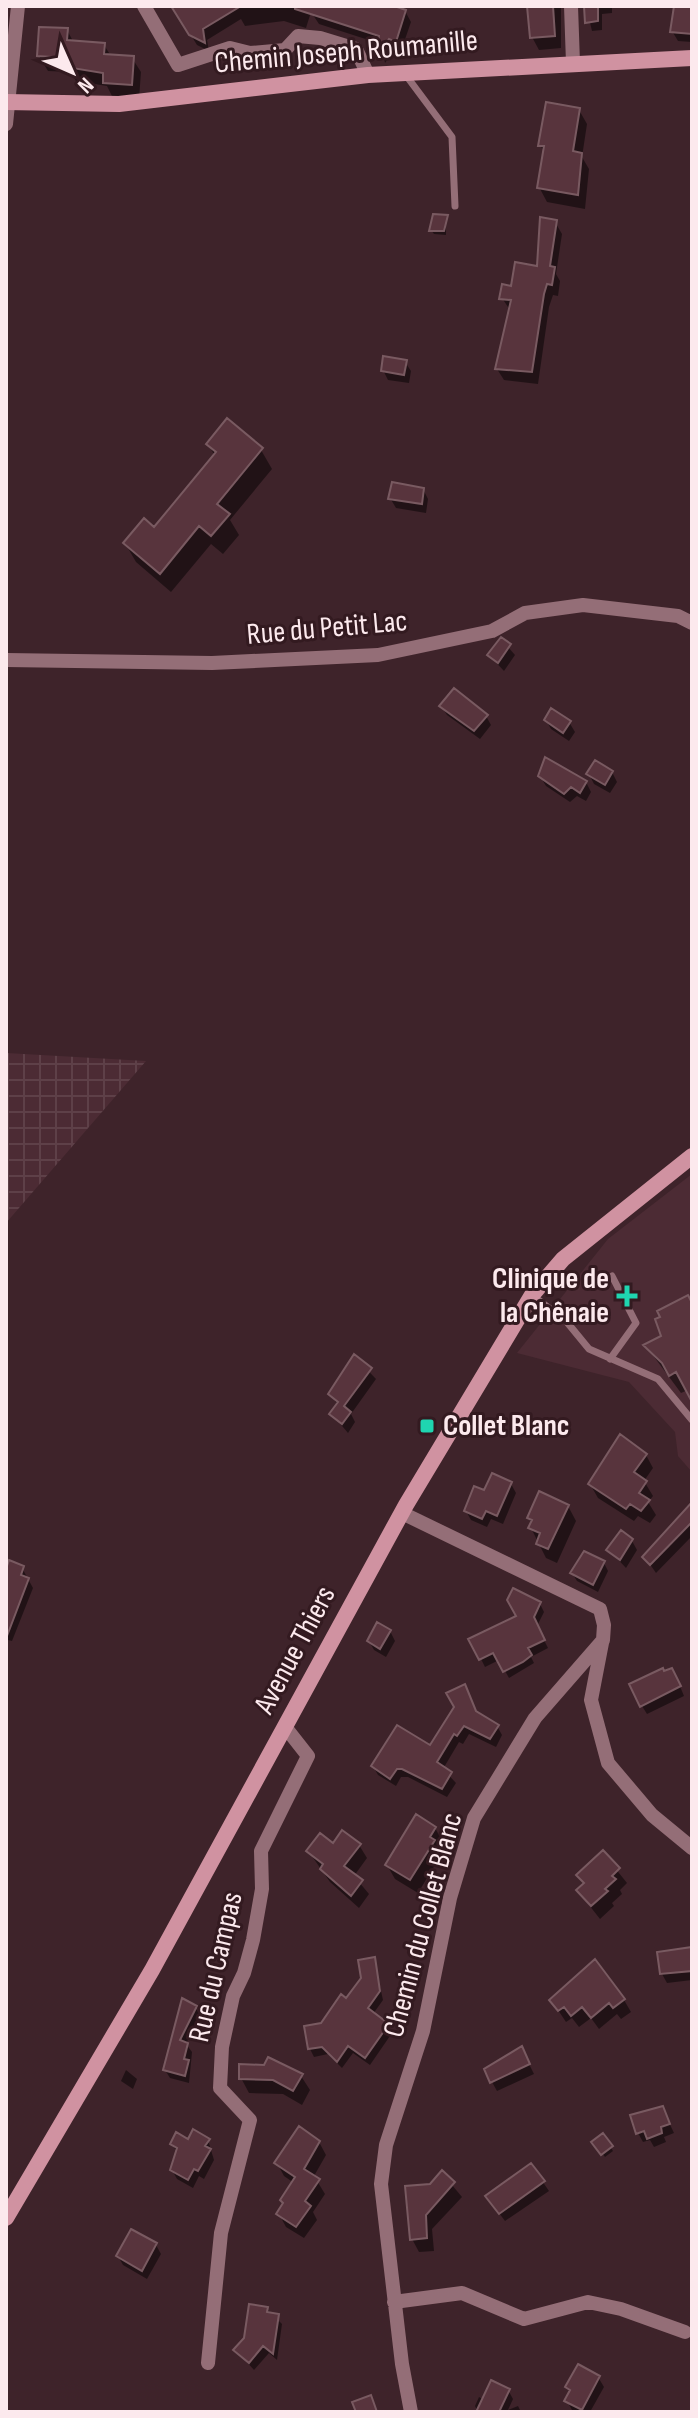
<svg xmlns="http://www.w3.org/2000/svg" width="698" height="2418" viewBox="0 0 698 2418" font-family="'Sofia Sans Condensed',sans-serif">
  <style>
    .built { fill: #4c2b34 }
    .industrial { fill: url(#industrial-grid) }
    .shadow { fill: #0007 }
    .building { fill: #58343d; stroke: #795a61; stroke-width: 2 }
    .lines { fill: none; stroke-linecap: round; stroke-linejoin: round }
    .lane { stroke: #946e77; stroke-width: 7 }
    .street { stroke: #946e77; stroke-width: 14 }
    .secondary { stroke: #d092a1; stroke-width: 16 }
    .poi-dot { fill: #1fd5b0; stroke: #331a20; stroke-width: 3 }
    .labels { text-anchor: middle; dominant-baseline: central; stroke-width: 6; stroke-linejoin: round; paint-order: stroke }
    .street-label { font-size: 30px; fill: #fce9ed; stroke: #331a20 }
    .poi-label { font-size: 30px; font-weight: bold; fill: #fce9ed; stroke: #331a20; text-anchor: end }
  </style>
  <defs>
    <pattern id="industrial-grid" width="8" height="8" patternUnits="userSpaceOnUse" patternTransform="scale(2)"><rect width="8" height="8" fill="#4c2b34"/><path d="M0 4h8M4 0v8" fill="none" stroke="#5e4048"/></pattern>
  </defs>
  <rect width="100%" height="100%" fill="#3e232a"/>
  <path class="built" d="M692 1174V1472L678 1456 675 1432 629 1382 517 1353 608 1239Z"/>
  <path class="industrial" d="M6 1053 146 1061 6 1223Z"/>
  <path class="shadow" d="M180 6H388L405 11 411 22 401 51 395 49 385 63 381 44 319 24 311 12 306 28 284 21 245 26 241 19 207 40 209 51 197 45 175 9Z
    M530 6H561V48L539 50 532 37Z
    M586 6H612V13L602 14V30L592 31Z
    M676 6H692V42L678 41 672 31Z
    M67 30 74 43 104 45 111 56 132 58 141 72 139 99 113 98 107 86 76 81 71 72 48 71 39 56Z
    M579 110 587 124 582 157 589 169 585 209 547 202 539 187 545 153 540 145Z
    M446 217V235L434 234 431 230Z
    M555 222 562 234 556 274 560 281 558 296 553 295 549 307 538 384 504 380 497 369 510 310 502 298 539 269Z
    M405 362 411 371 409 383 388 380 383 370Z
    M208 444 261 450 272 469 230 520 239 535 223 554 211 544 171 592 136 562 125 543 154 529 215 456Z
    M423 489 428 499 426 513 396 508 390 498Z
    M502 640 515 655 504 671 489 655Z
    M442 707 486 716 491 725 480 739 447 715Z
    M546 720 569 722 575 732 569 741 551 729Z
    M612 772 617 782 610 793 594 784 589 774Z
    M540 776 586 782 591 792 586 801 577 796 570 802 546 786Z
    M692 1306V1397L688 1390 681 1393 646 1346 664 1336Z
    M355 1357 376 1379 351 1414 355 1422 348 1433 332 1414 338 1405 330 1394Z
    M646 1455 653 1468 644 1481 653 1496 648 1502 656 1515 650 1523 638 1516 634 1521 598 1498 590 1484Z
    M511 1484 516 1493 503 1524 491 1519 487 1527 471 1520 466 1511 485 1493Z
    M568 1506 576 1521 557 1563 546 1558 531 1528 530 1517Z
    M692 1516V1536L656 1573 645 1557Z
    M632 1541 637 1550 626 1568 609 1550Z
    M604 1563 608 1571 598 1592 577 1581 572 1573Z
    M22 1568 33 1588 12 1641 8 1640 6 1645V1572Z
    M540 1604 544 1612 537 1626 548 1648 531 1657 534 1663 509 1678 499 1660 485 1667 481 1659Z
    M390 1631 395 1641 386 1657 374 1650 369 1641Z
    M677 1679 684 1696 647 1714 642 1706Z
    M457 1707 497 1726 502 1735 496 1747 469 1734 463 1744 459 1742 443 1769 456 1783 447 1797 408 1777H401L396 1786 378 1775 373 1766 430 1748Z
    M435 1828 443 1842 438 1850 441 1855 418 1893 395 1879 387 1865Z
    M334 1845H359L367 1858 354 1876 369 1894 359 1908 330 1882 309 1852Z
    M603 1853 627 1883 620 1890 622 1894 612 1903 614 1906 600 1919 578 1891 584 1885 579 1876Z
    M692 1948V1980L667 1983 662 1974Z
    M374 1959 383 2000 373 2014 392 2033 370 2065 353 2053 342 2068 328 2054 314 2057 310 2049 322 2025 347 2001Z
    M624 2000 631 2012 621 2019 617 2014 599 2029 591 2018 579 2027 572 2018 566 2022 552 2001Z
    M195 2007 200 2015 186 2044 192 2052 189 2083 170 2078 165 2070Z
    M526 2058 534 2074 497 2091 492 2082Z
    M126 2070 137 2079 133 2089 121 2081Z
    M301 2076 310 2090 302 2105 283 2094 249 2093 241 2078Z
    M662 2108 674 2133 664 2137 666 2142 654 2147 650 2140 643 2142 638 2133Z
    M603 2136 613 2151 605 2157 594 2142Z
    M208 2140 214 2160 204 2179 199 2176 193 2188 177 2179 172 2170 177 2152 172 2144Z
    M319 2142 326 2155 314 2176 325 2194 313 2212 317 2220 304 2238 286 2227 279 2214 294 2183 284 2176 277 2163Z
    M531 2165 549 2191 505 2221 493 2205Z
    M442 2173 462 2197 432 2229 434 2251 419 2252 412 2239Z
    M156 2245 161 2254 147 2279 123 2265 118 2256Z
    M267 2309 282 2324 277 2360 269 2353 254 2370 236 2350Z
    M598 2377 604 2387 590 2412 572 2410 567 2401 571 2393 568 2387Z
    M508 2390 513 2399 508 2410 518 2406 521 2412H478L475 2406 479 2397 484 2400Z"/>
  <path class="building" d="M171 6H241L203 29 205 43 189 35Z
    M295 6H394L406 10 396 42 389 39 378 55 379 36 295 9Z
    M527 6H553L555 36 530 38Z
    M584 6H598V21L585 23Z
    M674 6H692V34L670 32Z
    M39 27 68 28 67 40 105 43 104 54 134 56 132 85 103 83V73L66 67V58L37 56Z
    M546 102 580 108 573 151 582 153 578 195 537 188 544 146H538Z
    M433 214 448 215 444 231H429Z
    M540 217 557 220 550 266 555 267 552 285 547 284 544 294 532 372 495 369 511 300 499 299 502 284 511 286 515 262 537 266Z
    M383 356 407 360 404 375 381 371Z
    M227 418 263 448 217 504 230 514 211 536 199 526 160 574 123 543 144 518 154 527 216 452 206 444Z
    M392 482 424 488 422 504 388 499Z
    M501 637 511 644 498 663 487 655Z
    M454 688 488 715 474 731 439 706Z
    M551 708 571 721 563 733 544 720Z
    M545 757 587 781 580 793 571 787 564 794 538 776Z
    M595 760 613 771 605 785 586 774Z
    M688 1295 692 1303V1402L676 1372 669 1376 662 1363 643 1345 661 1336 655 1319 660 1317 657 1311Z
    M354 1354 372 1368 344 1406 351 1412 342 1424 329 1414 338 1402 328 1394Z
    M620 1434 647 1454 634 1472 647 1481 639 1493 650 1500 641 1511 630 1504 626 1509 588 1484Z
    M492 1473 512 1482 497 1516 486 1511 482 1519 464 1511 474 1486 484 1490Z
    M539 1491 569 1505 548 1549 536 1544 540 1533 528 1528 532 1520 527 1518Z
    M692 1502V1522L650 1565 642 1557Z
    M621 1530 633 1539 620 1560 606 1550Z
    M584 1551 605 1561 593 1585 570 1573Z
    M9 1560 24 1566 21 1575 29 1578 7 1636 6 1569Z
    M513 1588 541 1602 534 1617 545 1640 528 1648 532 1655 523 1662 503 1672 493 1653 479 1660 468 1639 516 1616 507 1600Z
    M377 1622 391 1630 380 1649 367 1641Z
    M663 1668 664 1671 672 1668 681 1686 640 1707 629 1684Z
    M465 1684 476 1711 499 1725 490 1739 464 1726 457 1736 454 1734 437 1762 452 1772 442 1789 402 1769H397L390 1779 371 1766 397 1725 430 1745 454 1707 446 1693Z
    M416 1814 436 1827 430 1837 435 1840 410 1880 385 1865Z
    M342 1830 361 1844 344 1866 363 1880 351 1896 320 1869 323 1864 306 1851 320 1833 333 1843Z
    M603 1850 620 1868 612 1876 616 1879 605 1889 608 1891 591 1906 576 1890 584 1883 576 1875Z
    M692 1947V1971L660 1974 657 1952Z
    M375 1957 380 1991 368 2008 389 2024 365 2058 348 2046 337 2062 322 2047 308 2049 304 2026 321 2023 341 1994 346 1998 361 1978 358 1960Z
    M595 1959 625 1999 613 2008 609 2003 591 2018 582 2007 571 2016 564 2007 558 2011 549 2000Z
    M182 1998 197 2006 180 2040 188 2043 184 2059 189 2060 185 2076 163 2070Z
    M522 2046 530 2064 490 2083 484 2069Z
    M268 2057 303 2074 293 2091 273 2080 239 2079V2064L264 2065Z
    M663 2106 670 2124 661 2127 662 2133 647 2139 644 2131 636 2134 630 2115Z
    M299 2126 320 2141 304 2169 320 2179 305 2201 311 2206 296 2227 276 2214 283 2203 280 2200 295 2177 274 2163Z
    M193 2129 210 2139 205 2146 211 2149 198 2171 194 2169 188 2180 170 2170 177 2148 170 2144 176 2132 188 2139Z
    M603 2133 613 2146 601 2155 591 2142Z
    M531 2163 545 2181 499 2214 485 2196Z
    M442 2170 455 2182 426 2215 427 2238 410 2240 405 2186 430 2184Z
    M131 2229 157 2243 142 2271 116 2256Z
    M249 2304 268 2307 267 2312 279 2314 273 2354 263 2346 249 2363 233 2350 244 2338Z
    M578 2364 600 2376 582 2410 564 2401 570 2390 565 2387Z
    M491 2380 510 2389 499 2412H476Z
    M371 2395 377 2412H356L352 2402Z"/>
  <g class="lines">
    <path class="lane" d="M405 74 452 137 455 206
      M532 1295 566 1321 589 1349 658 1379 692 1420
      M610 1359 636 1323 612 1276"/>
    <path class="street" d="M144 6 178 65 230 48 250 53 285 50 298 36 320 38 356 49 368 75
      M571 6 573 63
      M6 124 18 6
      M6 660 212 663 378 655 492 631 525 613 583 605 678 616 692 623
      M402 1513 600 1609 604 1625 603 1640 535 1718 474 1818 450 1898 423 2031 386 2145 381 2184 402 2364 411 2412
      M602 1643 591 1700 608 1763 652 1815 692 1848
      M394 2302 462 2293 524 2319 588 2302 621 2309 685 2332
      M208 2363 221 2233 250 2120 220 2088 222 2047 233 1996 244 1973 253 1940 262 1889 261 1851 308 1756 286 1728"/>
    <path class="secondary" d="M6 102 119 104 368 75 692 58
      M6 2218 152 1970 406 1505 532 1295 563 1259 692 1156"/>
  </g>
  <g class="poi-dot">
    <path d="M623 1284h8v8h8v8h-8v8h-8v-8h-8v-8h8z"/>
    <rect x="419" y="1418" width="16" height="16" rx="4"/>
  </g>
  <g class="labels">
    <g class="street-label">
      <text transform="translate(346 52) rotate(-5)">Chemin Joseph Roumanille</text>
      <text transform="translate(327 628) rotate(-5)">Rue du Petit Lac</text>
      <text transform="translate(295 1650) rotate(-62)">Avenue Thiers</text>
      <text transform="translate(423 1925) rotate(-75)">Chemin du Collet Blanc</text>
      <text transform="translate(216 1967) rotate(-77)">Rue du Campas</text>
    </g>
    <g class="poi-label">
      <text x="609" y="1279">Clinique de<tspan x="609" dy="34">la Chênaie</tspan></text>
      <text x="443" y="1426" text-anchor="start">Collet Blanc</text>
    </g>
  </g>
  <rect width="698" height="2418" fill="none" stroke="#fce9ed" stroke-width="16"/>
  <g transform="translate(72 72) rotate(135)" stroke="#331a20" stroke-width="6" paint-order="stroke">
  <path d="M0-6L14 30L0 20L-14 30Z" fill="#fce9ed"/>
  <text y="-12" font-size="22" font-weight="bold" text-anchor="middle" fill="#fce9ed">N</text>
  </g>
</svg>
